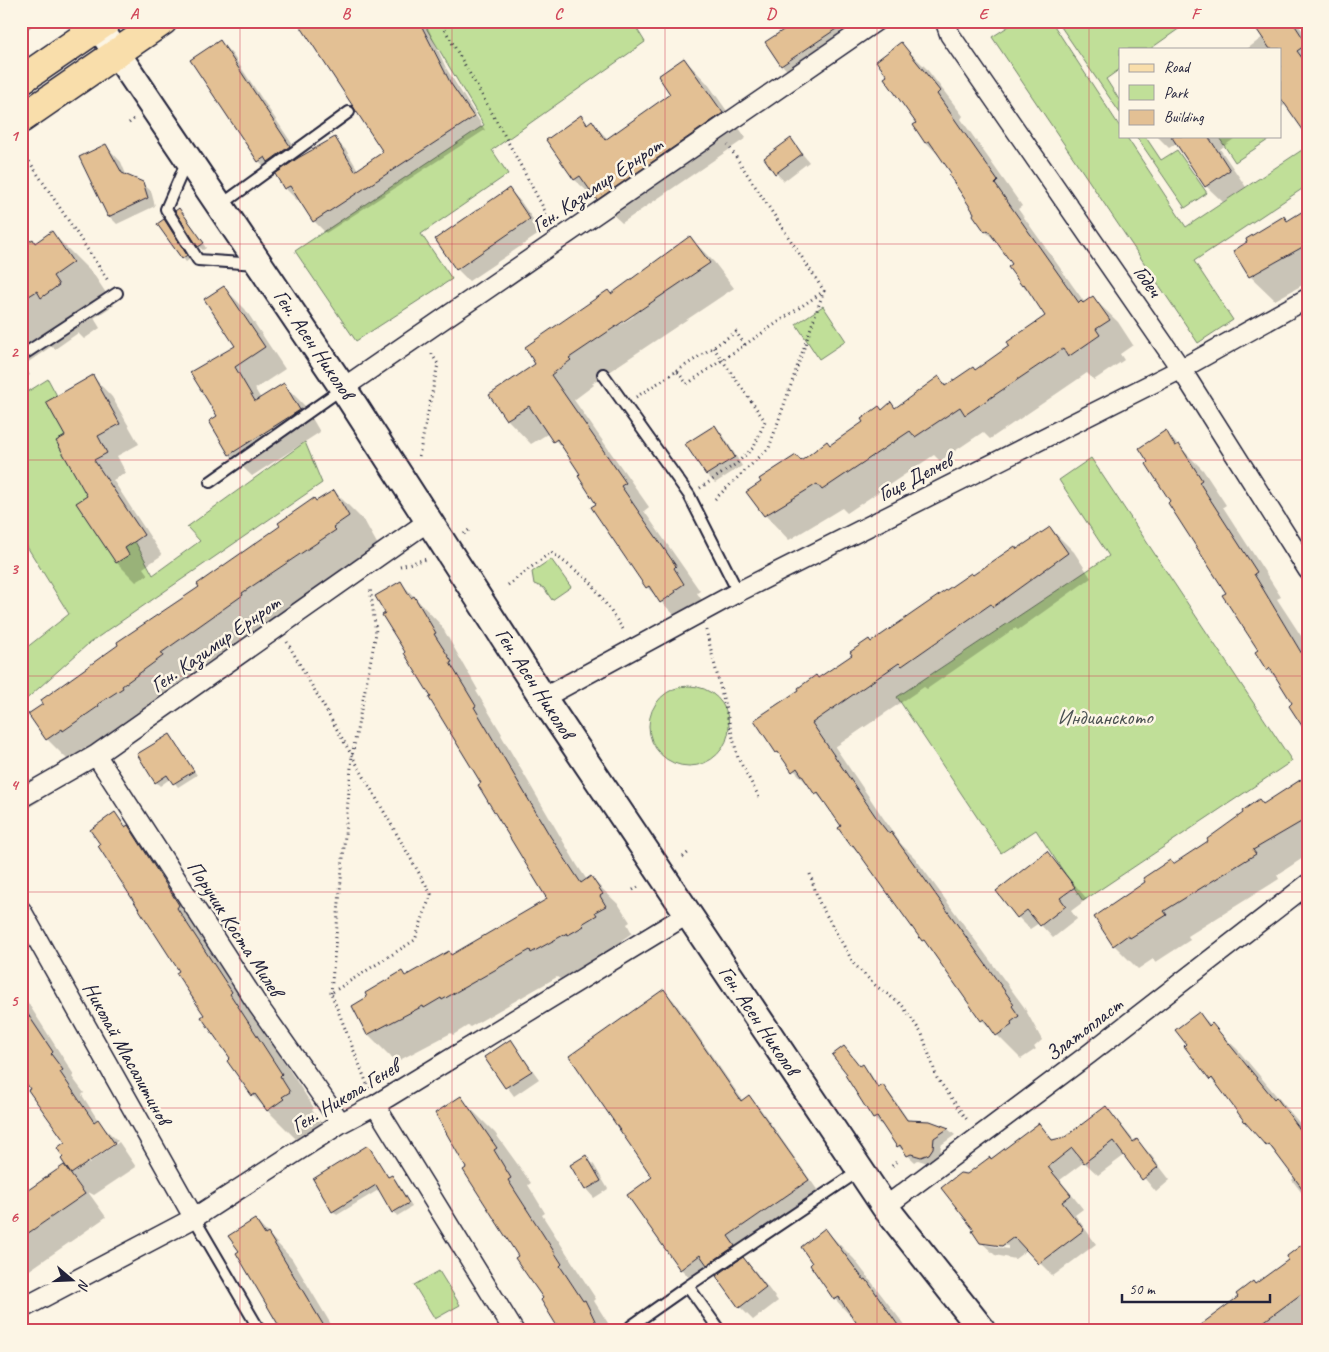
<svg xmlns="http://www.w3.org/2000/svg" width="1329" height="1352" viewBox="0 0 1329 1352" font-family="Caveat,sans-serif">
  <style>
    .green { fill: #c0df98; stroke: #71806a }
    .shadow { fill: #0003; fill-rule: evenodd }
    .building { fill: #e3c094; stroke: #22223b }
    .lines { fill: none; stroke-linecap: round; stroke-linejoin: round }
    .lane-casing { stroke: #22223b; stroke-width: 14 }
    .street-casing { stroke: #22223b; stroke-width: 22 }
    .secondary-casing { stroke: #22223b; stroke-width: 30 }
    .primary-casing { stroke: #22223b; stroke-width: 31 }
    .path { stroke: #22223b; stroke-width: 3; stroke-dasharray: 1 4; stroke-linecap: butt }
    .lane { stroke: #fcf5e5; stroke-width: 10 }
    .street { stroke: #fcf5e5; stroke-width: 19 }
    .secondary { stroke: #fcf5e5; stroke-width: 26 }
    .primary { stroke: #f9deab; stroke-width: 28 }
    .grid { fill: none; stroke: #d1495b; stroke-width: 1; stroke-opacity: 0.55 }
    .labels { text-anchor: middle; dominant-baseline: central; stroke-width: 5; stroke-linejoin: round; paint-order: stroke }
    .street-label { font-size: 21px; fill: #22223b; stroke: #fcf5e5 }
    .park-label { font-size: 21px; fill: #4a5152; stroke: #fcf5e5 }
    .neatline { fill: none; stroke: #d1495b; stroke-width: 2 }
    .grid-label { font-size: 16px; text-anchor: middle; font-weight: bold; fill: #d1495b }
  </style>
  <rect width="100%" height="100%" fill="#fcf5e5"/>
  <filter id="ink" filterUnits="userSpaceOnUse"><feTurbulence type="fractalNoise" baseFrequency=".02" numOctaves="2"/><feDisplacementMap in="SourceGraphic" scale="10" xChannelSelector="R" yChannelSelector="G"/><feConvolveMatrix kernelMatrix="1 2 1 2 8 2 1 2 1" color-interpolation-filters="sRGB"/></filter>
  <g filter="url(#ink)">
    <path class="green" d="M21 21H38L21 33Z
      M422 21H632L645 42 492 150 508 174 421 234 452 279 356 341 295 251 484 125Z
      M1017 21H1051L1120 127V136H1126L1186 227 1308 146V185L1194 261 1233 320 1198 343 992 37Z
      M1057 21H1190L1150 49H1120V69L1106 79 1120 101V113Z
      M1136 136H1145L1161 160 1177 150 1207 193 1185 208Z
      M1218 136H1274L1235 162Z
      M823 306 846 341 819 359 796 324Z
      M48 379 153 575 200 541 187 527 305 442 322 483 88 644 21 704V652L69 614 21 537V396Z
      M1091 458 1292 761 1083 901 1036 830 1001 853 897 697 1109 556 1059 480Z
      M551 559 571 587 552 600 544 588 534 584 532 572Z
      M649 726a40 40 0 1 1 80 0a40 40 0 1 1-80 0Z
      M439 1271 460 1305 435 1319 414 1285Z"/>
    <path class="shadow" d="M297 21H425L446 68 485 130 326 233 314 221 300 199 297 200 285 188 280 172 277 170 271 174 259 161 220 42 232 54 301 157 334 138 346 150 358 170 385 152Z
      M834 21 847 42 794 77 782 65Z
      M1252 21H1296L1308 39V133L1286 104 1280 108V49H1247L1263 37Z
      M901 44 926 68 963 116 961 119 1022 206 1018 209 1085 303 1093 298 1118 322 1133 345 1120 354 1124 360 1094 380 1087 373 990 439 983 432 940 461 934 455 847 513 842 508 789 540 765 515 802 462 830 446 882 411 896 409 939 378 947 386 975 371 1047 317 1032 294 1022 285 1014 265 1001 246 986 232 974 215 976 213 943 160 926 142 914 126 918 123Z
      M684 59 708 84 746 138 622 223 575 180 547 140 580 117 588 124 591 122 608 139 671 94Z
      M1157 136H1238L1220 149 1246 187 1223 202 1206 186 1177 143 1169 148Z
      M791 140 809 162 784 181 776 173Z
      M106 146 121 162 127 177 142 183 151 191 155 206 117 224 109 216Z
      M509 189 521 202 542 232 469 281 457 269Z
      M1308 209V282L1275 300 1250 276 1284 218 1288 222Z
      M177 211 183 213 206 248 203 250 199 247Z
      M164 220 190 259 186 262 183 258Z
      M52 233 94 275 114 305 94 318 100 328 84 339 78 333 55 349 52 346 24 365 30 375 21 381V248L36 244Z
      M690 238 714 262 734 288 592 383 594 385 574 400 649 507 644 511 700 591 697 593 708 609 686 627 647 587 593 508 598 504 571 458 549 433 531 444 507 419 491 396 537 364 611 295ZM632 314 634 316 620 325 619 323Z
      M223 287 245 309 285 369 255 389 261 399 284 385 305 406 320 432 252 476 230 455 211 422 218 417 237 346Z
      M1308 358V369L1303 361Z
      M93 377 112 397 139 444 117 456 126 473 113 480 162 555 143 568 148 575 136 582 117 563 67 437Z
      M715 427 723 435 742 466 715 483 707 475 687 444Z
      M1165 432 1203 470 1226 505 1223 507 1281 597 1277 599 1307 645 1304 646 1308 652V729L1281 683 1268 670 1260 650 1227 593 1172 501Z
      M334 491 365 522 379 547 78 770 47 739 200 587Z
      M1050 528 1074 552 1091 578 1018 630 1015 628 927 689 924 687 835 747 901 844 915 858 1024 1007 1042 1040 1034 1047 1036 1049 1021 1059 982 1020 863 857 852 846 843 826 832 810 777 752 818 679Z
      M401 583 441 625 478 690 476 691 502 734 501 735 577 865 587 880 591 878 619 905 630 922 627 924 632 933 622 940 623 942 560 979 557 977 470 1027 469 1025 453 1035 451 1033 396 1062 368 1034V998L402 972 406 977 449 953 452 956 549 899 432 697Z
      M173 739 197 775 178 787 171 778 160 786 156 782Z
      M21 770 41 800 23 811H21Z
      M1308 774V858L1306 856 1277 875 1279 879 1188 936 1190 940 1156 962 1153 959 1138 969 1114 945 1147 882 1170 861 1174 865Z
      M115 814 161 860 265 1026 262 1028 314 1108 312 1110 323 1126 301 1144 252 1095 181 971Z
      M1047 852 1087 899 1071 911 1077 919 1053 938 1039 923 1030 929 1018 917Z
      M664 991 674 1001 743 1101 749 1097 759 1107 818 1191 737 1247 744 1257 743 1258 756 1272 778 1301 753 1320 740 1307 717 1276 719 1275 710 1266 691 1279 681 1269 654 1178Z
      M21 992 74 1075 72 1077 84 1093 82 1095 101 1125 118 1141 85 1163 86 1165 119 1142 136 1167 94 1195 88 1192 106 1217 21 1276V1197L64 1167 70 1171 65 1157 66 1142 21 1073Z
      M1199 1014 1237 1049 1308 1133V1201L1292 1180 1295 1177 1285 1164 1211 1079Z
      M511 1041 539 1079 514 1096 485 1057Z
      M844 1047 860 1067 862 1066 869 1072 880 1089 883 1087 890 1094 909 1121 930 1122 948 1129 955 1135 941 1145 940 1155 928 1163 918 1160 915 1162 898 1146 883 1124 881 1125 874 1118 849 1074Z
      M460 1098 495 1133 531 1183 528 1185 545 1213 542 1215 596 1299 594 1301 613 1331H562L468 1168Z
      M1106 1107 1135 1142 1137 1141 1150 1154 1170 1180 1156 1192 1125 1155 1098 1175 1084 1162 1060 1180 1083 1209 1075 1215 1096 1244 1053 1276 1027 1250 1015 1259 995 1255 981 1242 976 1230 967 1175 1039 1125 1054 1141 1065 1139ZM987 1242 1008 1246V1249L985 1245Z
      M368 1146 389 1178 392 1176 396 1180 412 1207 397 1216 380 1189 337 1215 333 1211Z
      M586 1157 594 1165 608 1189 594 1198 586 1189 572 1165Z
      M255 1220 292 1259 335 1331H284L240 1252Z
      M825 1230 854 1259 909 1331H864L835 1299Z
      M1308 1242V1331H1196L1290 1260Z
      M677 1326 682 1331H669Z"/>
    <path class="building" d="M297 21H419L451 84 474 117 313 222 290 186 284 189 275 174 298 158 335 137 355 171 383 152Z
      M797 21H848L781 66 765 42Z
      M1251 21H1292L1307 44 1297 51 1308 66V137L1280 97V49H1270Z
      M220 40 290 146 268 162 265 157 258 162 190 60Z
      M901 42 940 91 937 94 998 181 995 184 1079 303 1081 301 1083 303 1093 296 1110 320 1096 329 1100 335 1068 357 1063 349 965 415 960 407 915 437 910 431 822 490 817 484 764 516 746 492 761 482 759 479 796 455 801 461 827 441 830 445 863 422 861 419 879 406 882 410 891 402 895 408 939 376 945 386 973 367 975 370 1009 346 1007 342 1045 316 1024 284 1022 286 1008 267 1012 264 988 230 985 232 973 215 974 213 949 175 951 173 929 141 925 143 913 125 916 123 884 78 887 76 876 61Z
      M684 58 723 113 597 200 580 176 574 180 546 140 581 115 587 124 592 120 605 140 670 94 658 76Z
      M1171 136H1208L1230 170 1205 187Z
      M791 138 802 154 775 174 764 158Z
      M106 144 122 173 143 182 148 198 108 217 79 157Z
      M509 188 530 219 456 270 435 239Z
      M179 208 204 243 198 247 175 211Z
      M1308 208V244L1249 277 1233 251 1247 242 1246 239 1284 216 1287 221Z
      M164 219 187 255 182 259 157 224Z
      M52 231 73 262 53 276 59 285 41 298 37 291 21 301V247L33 239 35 243Z
      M690 236 710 263 569 358 571 360 551 375 626 483 621 486 676 566 674 568 684 584 675 590 676 592 660 603 649 586 646 588 591 507 596 504 578 476 580 474 557 439 553 442 529 406 506 420 489 395 535 364 525 347 608 290 611 294Z
      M224 286 265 347 235 367 255 401 284 383 300 410 229 455 209 421 217 416 190 372 235 346 204 299Z
      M93 375 120 424 98 436 107 453 94 460 144 535 125 548 129 555 116 563 76 503 87 496 56 441 65 436 46 402Z
      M715 425 735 457 706 475 685 444Z
      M1166 430 1175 446 1179 444 1202 480 1199 482 1257 572 1254 574 1308 664V735L1289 706 1292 703 1270 668 1267 671 1255 652 1258 650 1222 595 1226 593 1168 503 1170 501 1146 464 1148 462 1139 448Z
      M334 490 349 516 333 527 336 530 242 593 243 595 161 653 163 656 122 686 123 688 98 704 99 706 63 731 62 729 46 740 28 714 43 704 41 700 118 645 117 642 199 587 197 584 280 526 278 523 314 498 316 501Z
      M1050 527 1068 553 993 607 991 604 902 666 899 663 812 723 878 820 889 834 891 832 1014 1004 1012 1006 1019 1016 1011 1022 1012 1025 996 1036 984 1019 981 1021 924 940 922 941 853 845 851 846 838 828 841 826 818 793 815 795 797 768 792 772 778 752 776 753 754 720 799 690 798 688 816 675 818 678 852 655 850 652 869 639 871 642 971 573 973 575 1015 546 1017 549Z
      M401 581 411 598 414 596 436 633 434 634 452 662 450 663 476 706 474 707 550 836 581 883 591 876 603 894 600 896 606 906 595 912 597 915 582 924 584 926 568 935 567 933 531 953 530 950 442 1000 441 998 424 1008 423 1006 367 1035 352 1006 367 997 365 993 402 971 405 976 449 951 451 955 547 899 478 785 481 783 429 698 431 697 404 653 405 652 382 615 385 613 375 596Z
      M170 734 194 771 173 784 167 775 155 783 137 754Z
      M1308 775V818L1253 850 1256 854 1164 911 1167 915 1130 938 1128 935 1113 946 1094 917 1145 882 1143 878 1170 860 1173 864 1208 841 1207 839 1243 813 1242 811 1259 799 1263 804Z
      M115 812 125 827 128 825 151 861 179 905 177 908 232 992 230 994 282 1074 280 1076 290 1092 282 1097 284 1099 267 1111 255 1094 252 1096 227 1061 230 1058 201 1017 204 1015 176 973 179 971 98 846 100 844 90 830Z
      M1047 851 1075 887 1060 898 1066 906 1040 926 1027 910 1017 918 996 891Z
      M664 989 741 1101 749 1095 809 1180 728 1236 735 1246 707 1265 700 1255 680 1270 627 1195 652 1177 569 1056Z
      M21 1004 53 1052 51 1054 63 1070 60 1072 94 1122 98 1119 115 1144 71 1174 61 1159 63 1157 57 1148 65 1142 28 1090 30 1089 21 1075Z
      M1199 1012 1209 1026 1212 1023 1274 1099 1276 1097 1308 1140V1196L1269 1144 1266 1146 1244 1121 1212 1078 1210 1080 1184 1046 1186 1044 1175 1030Z
      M511 1039 532 1071 505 1088 484 1057Z
      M844 1046 860 1066 863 1064 878 1088 883 1085 907 1120 930 1121 949 1128 934 1138 933 1148 929 1154 921 1157 911 1154 907 1156 900 1145 897 1147 877 1117 873 1119 845 1075 847 1074 832 1055Z
      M461 1096 497 1148 494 1150 511 1178 508 1180 562 1264 560 1266 583 1301 585 1300 600 1331H560L541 1300 543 1298 515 1258 518 1256 463 1170 466 1168 435 1113Z
      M1106 1106 1133 1142 1137 1139 1158 1167 1142 1180 1113 1141 1084 1163 1072 1148 1048 1167 1071 1195 1062 1202 1084 1230 1039 1264 1014 1237 1002 1246 980 1243 972 1231 974 1230 941 1188 960 1173 967 1174 990 1157 991 1159 1039 1123 1052 1140 1065 1137Z
      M368 1145 388 1177 392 1175 409 1203 392 1213 376 1185 332 1212 313 1179Z
      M586 1155 601 1181 585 1190 570 1165Z
      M64 1165 85 1194 21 1238V1195Z
      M255 1219 265 1235 268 1233 327 1331H282L236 1253 239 1251 228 1236Z
      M825 1228 864 1280 866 1279 902 1331H862L839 1297 834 1300 810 1265 812 1263 801 1247Z
      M1308 1240V1289L1251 1331H1192L1238 1297 1236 1294 1253 1281 1255 1284 1288 1260 1287 1256Z
      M743 1257 766 1287 739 1308 716 1276Z"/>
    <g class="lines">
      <g class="lane-casing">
        <path id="lane" d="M187 161 166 209 198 260 256 264
          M221 205 349 112
          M21 356 117 293
          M603 374 689 495 738 592
          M210 482 343 388
          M194 1218 260 1331
          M631 1326 688 1286
          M720 1331 688 1286 859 1171"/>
      </g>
      <g class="street-casing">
        <path id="street" d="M945 21 950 35 1181 369 1308 570
          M343 388 876 21
          M543 698 738 592 1181 369 1308 298
          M96 755 259 1007 341 1123
          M21 798 96 755 430 520
          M21 910 194 1218
          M375 1105 514 1331
          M885 1207 1089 1054 1308 884
          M21 1309 194 1218 341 1123 375 1105 688 914"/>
      </g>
      <g class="secondary-casing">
        <path id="secondary" d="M99 27 343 388 543 698 885 1207 983 1331"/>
      </g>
      <g class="primary-casing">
        <path id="primary" d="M21 80 107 21
          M21 119 163 21"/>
      </g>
      <path class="path" d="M440 21 501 129 551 222
        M129 123 135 118
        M21 149 109 282
        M677 371 736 332 745 345
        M636 397 677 371 687 384 824 291 728 145
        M419 456 438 364 430 351
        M700 488 736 464 754 447 765 421 713 347
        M715 499 769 448 823 293
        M464 534 469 530
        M400 566 427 559
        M508 585 551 552 590 581 625 632
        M706 630 738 758 759 797
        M287 642 431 894 415 940 331 993 369 1089
        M683 857 689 852
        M810 874 819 902 854 964 876 986 902 1005 922 1034 937 1078 968 1121
        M633 890 638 887
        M331 993 352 756 376 633 370 587
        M892 1166 896 1162"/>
      <use href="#lane" class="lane"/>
      <use href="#street" class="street"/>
      <use href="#secondary" class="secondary"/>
      <use href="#primary" class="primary"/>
    </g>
  </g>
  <path class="grid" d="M240 21V1331M452 21V1331M665 21V1331M877 21V1331M1089 21V1331M21 244H1308M21 460H1308M21 676H1308M21 892H1308M21 1108H1308"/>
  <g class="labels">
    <g class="street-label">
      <text transform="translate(597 185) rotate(-34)">Ген. Казимир Ернрот</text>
      <text transform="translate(1148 281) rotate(55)">Годеч</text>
      <text transform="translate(314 344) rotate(56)">Ген. Асен Николов</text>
      <text transform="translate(915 477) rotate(-27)">Гоце Делчев</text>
      <text transform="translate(215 644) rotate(-35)">Ген. Казимир Ернрот</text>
      <text transform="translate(535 683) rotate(57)">Ген. Асен Николов</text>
      <text transform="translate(235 928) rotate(57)">Поручик Коста Милев</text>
      <text transform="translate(759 1020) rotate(56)">Ген. Асен Николов</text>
      <text transform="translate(1084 1029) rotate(-37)">Златопласт</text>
      <text transform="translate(127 1053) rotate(61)">Николай Масалитинов</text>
      <text transform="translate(345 1096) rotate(-31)">Ген. Никола Генев</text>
    </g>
    <g class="park-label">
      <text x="1105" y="717">Индианското</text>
    </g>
  </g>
  <rect width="1329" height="1352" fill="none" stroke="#fcf5e5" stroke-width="55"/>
  <rect x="1119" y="48" width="162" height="90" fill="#fcf5e5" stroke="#a5a1a1"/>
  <rect x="1129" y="64" width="25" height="8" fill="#f9deab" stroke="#a5a1a1"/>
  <text x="1164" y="72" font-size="15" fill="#22223b">Road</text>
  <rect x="1129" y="85" width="25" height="15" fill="#c0df98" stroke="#a5a1a1"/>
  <text x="1164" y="98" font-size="15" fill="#22223b">Park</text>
  <rect x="1129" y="110" width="25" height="15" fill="#e3c094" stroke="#a5a1a1"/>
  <text x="1164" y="122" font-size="15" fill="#22223b">Building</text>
  <g transform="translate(72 1280) rotate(109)" stroke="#fcf5e5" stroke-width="4" paint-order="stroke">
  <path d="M0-4L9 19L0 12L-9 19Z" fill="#22223b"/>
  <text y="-8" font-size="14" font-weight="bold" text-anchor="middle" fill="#22223b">N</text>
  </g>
  <path d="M1122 1294v8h148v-8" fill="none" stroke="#22223b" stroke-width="2.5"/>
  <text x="1129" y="1294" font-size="15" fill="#22223b" stroke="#fcf5e5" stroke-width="4" paint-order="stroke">50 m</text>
  <rect x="28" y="28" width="1274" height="1296" class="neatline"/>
  <g class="grid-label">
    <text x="134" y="19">A</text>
    <text x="346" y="19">B</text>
    <text x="558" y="19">C</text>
    <text x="771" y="19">D</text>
    <text x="983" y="19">E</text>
    <text x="1195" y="19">F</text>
    <text x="14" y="141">1</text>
    <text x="14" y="357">2</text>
    <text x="14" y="574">3</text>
    <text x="14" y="790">4</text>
    <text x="14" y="1006">5</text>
    <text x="14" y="1222">6</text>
  </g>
</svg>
